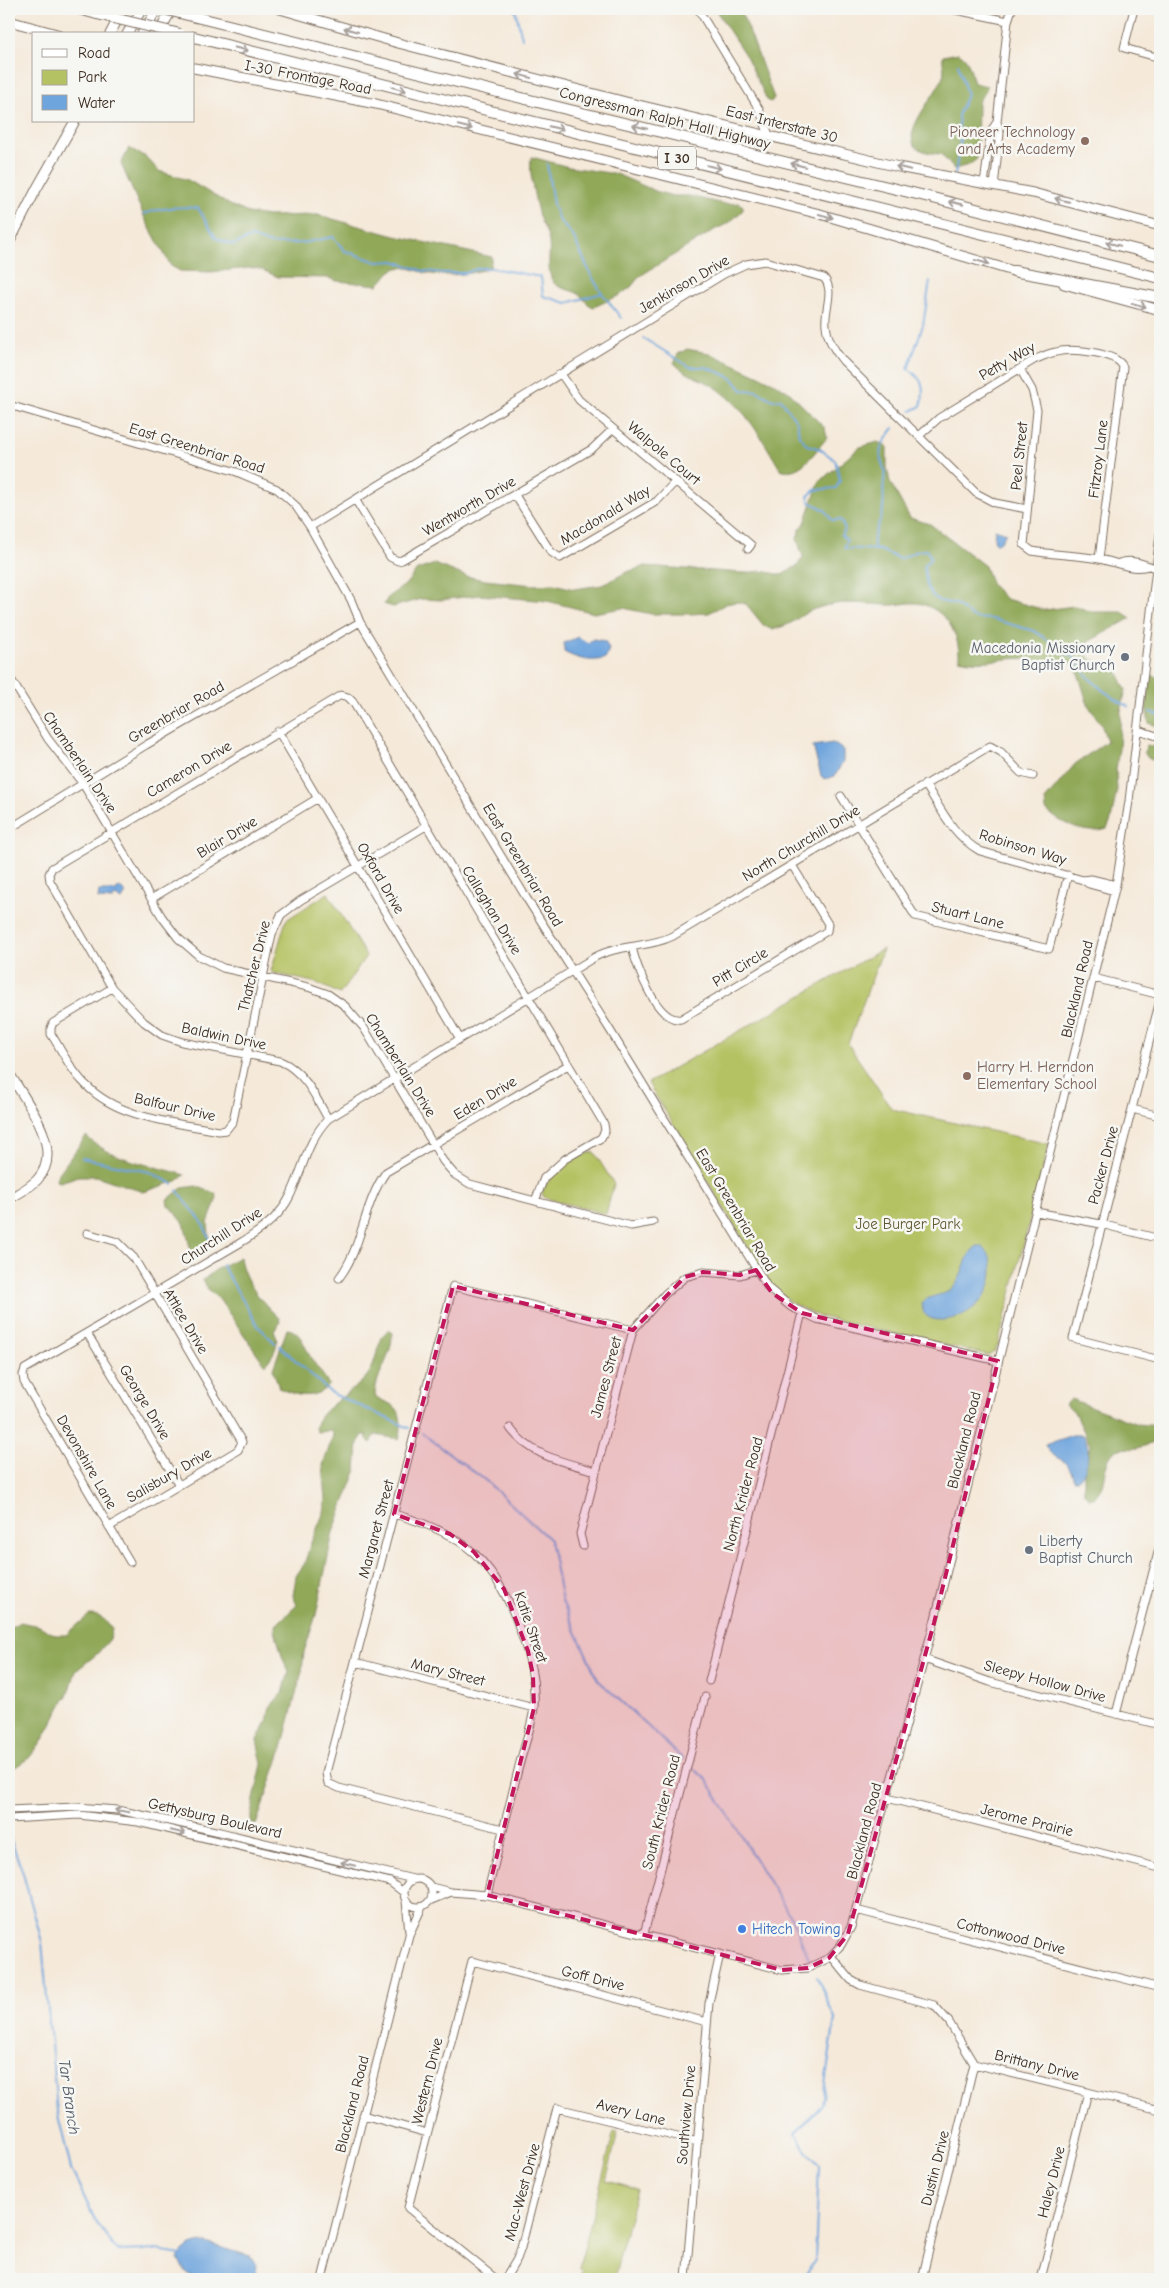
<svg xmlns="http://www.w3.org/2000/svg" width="1169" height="2288" viewBox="0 0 1169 2288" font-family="'Comic Neue',sans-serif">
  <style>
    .green { fill: #b5c263; stroke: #787640 }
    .forest { fill: #90a859; stroke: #66693c }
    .water { fill: #6fa5dd; stroke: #55687e }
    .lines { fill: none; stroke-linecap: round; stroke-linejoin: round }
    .stream { stroke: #6fa5dd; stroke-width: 2 }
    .minor-casing { stroke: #7c6d5f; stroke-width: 9 }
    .major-casing { stroke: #7c6d5f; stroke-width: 11 }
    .highway-casing { stroke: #7c6d5f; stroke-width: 12 }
    .minor { stroke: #fff; stroke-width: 7 }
    .major { stroke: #fff; stroke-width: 9 }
    .highway { stroke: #fff; stroke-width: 10 }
    .highway-bridge-casing { stroke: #7c6d5f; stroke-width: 12; stroke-linecap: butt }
    .highway-bridge { stroke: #fff; stroke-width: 10 }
    .oneway { stroke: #a79f9a }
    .marked { fill: #c2185b; fill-opacity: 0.2; stroke: #c2185b; stroke-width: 4; stroke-dasharray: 10 6; stroke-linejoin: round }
    .education-dot { fill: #8d6e63; stroke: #f6f6f2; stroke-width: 2 }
    .worship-dot { fill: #6b7280; stroke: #f6f6f2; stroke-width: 2 }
    .shop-dot { fill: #3f7fe0; stroke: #f6f6f2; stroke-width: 2 }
    .labels { text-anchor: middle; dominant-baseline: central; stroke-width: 5; stroke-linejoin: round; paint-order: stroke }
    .shield { fill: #f6f6f2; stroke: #73675e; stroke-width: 1 }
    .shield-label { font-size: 14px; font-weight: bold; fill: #3b2a1e }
    .street-label { font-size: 15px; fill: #3b2a1e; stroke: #f6f6f2 }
    .education-label { font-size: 15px; fill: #785e54; stroke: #f6f6f2; text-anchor: end }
    .worship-label { font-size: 15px; fill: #5b616d; stroke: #f6f6f2; text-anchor: end }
    .park-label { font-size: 15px; fill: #605833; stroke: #f6f6f2 }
    .shop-label { font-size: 15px; fill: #366cbe; stroke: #f6f6f2; text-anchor: start }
    .water-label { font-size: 16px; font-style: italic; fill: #4d5561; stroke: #f6f6f2 }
  </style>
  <rect width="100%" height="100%" fill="#f6f6f2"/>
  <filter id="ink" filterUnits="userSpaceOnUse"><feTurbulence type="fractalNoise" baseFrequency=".02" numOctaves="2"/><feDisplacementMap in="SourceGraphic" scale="10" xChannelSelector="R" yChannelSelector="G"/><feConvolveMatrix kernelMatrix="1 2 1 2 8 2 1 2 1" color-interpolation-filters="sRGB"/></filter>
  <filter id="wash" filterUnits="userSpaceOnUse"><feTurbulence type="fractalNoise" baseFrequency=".0096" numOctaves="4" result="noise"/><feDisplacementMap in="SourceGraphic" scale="20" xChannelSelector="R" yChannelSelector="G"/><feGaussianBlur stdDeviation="1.12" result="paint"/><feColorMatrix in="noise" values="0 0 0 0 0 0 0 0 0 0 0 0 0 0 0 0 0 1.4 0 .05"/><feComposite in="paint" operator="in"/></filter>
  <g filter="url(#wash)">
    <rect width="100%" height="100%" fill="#f5e9d9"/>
    <path class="green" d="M964 9H1004L998 15Z
      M328 893 366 956 340 994 317 983 273 973 271 971 286 920Z
      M883 949 848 1044 892 1109 1049 1144 998 1345 994 1352 988 1355 818 1316C797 1307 780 1297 766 1278L648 1083Z
      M594 1152 614 1184 606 1214 545 1198 542 1194C546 1176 576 1154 594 1152Z
      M614 2131 618 2132 606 2181 637 2189 614 2279H593L590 2276 587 2279H576L583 2271 579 2268Z"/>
    <path class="forest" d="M715 9H739L748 27 774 98 771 102 767 100 747 58Z
      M958 53C970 58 970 71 974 83L987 86C986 94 980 96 978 103L977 159 969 165 954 169 941 154C879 151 935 101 943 76 945 69 942 63 943 56Z
      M129 148 146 157 159 171 188 180 230 205 248 213 268 216 318 215 395 236 492 257 490 267C472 275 451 276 432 274 419 273 403 262 391 271 386 275 383 281 378 285L337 281 328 278 278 277 260 269 250 268 211 272 180 271 171 266 146 221 121 164Z
      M532 157 569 167 616 174 658 192 673 196H689L724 204 739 203 743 206V210L729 223 716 229 640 276 631 287 620 295 594 307C586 305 584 297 577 293 571 290 557 288 553 282 545 268 552 252 548 237 546 230 541 223 539 216 536 206 527 164 532 157Z
      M687 349 709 353 773 382 789 392 825 428 827 438C814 452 801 477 780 469 763 440 745 408 718 389 704 379 686 376 674 363L678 354Z
      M878 442 887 447V467L890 482 910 518 930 524 985 566 992 585 1006 599 1045 610 1074 606 1093 612H1122L1131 618 1088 642 1084 651 1090 659 1109 665 1117 671 1126 690 1121 710 1119 749 1116 770 1117 790 1111 820 1107 829C1087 836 1061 824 1046 810L1045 800 1075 764 1107 741 1101 724 1088 705 1077 670 1070 662 1060 660 1042 668 1033 667 1028 659C1003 656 985 666 959 659 960 633 945 608 917 603 907 602 896 606 886 605 863 604 840 600 818 608 807 611 800 617 791 623 786 626 779 627 773 630L764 626 746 604 736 602 726 604 709 613 690 614H651L623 608 594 613 547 601 480 595 441 600 421 599 393 607 384 604 389 596 405 585 417 570 435 564 465 576 485 580 534 585 554 584 574 589 602 585 627 572 645 566 743 573 762 571 782 575 798 565 803 557 797 539 799 531 805 523 819 482 860 447Z
      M1152 675 1160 679V727L1149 723 1146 707Z
      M1147 745 1160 748V764L1148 758 1144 752Z
      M86 1136C110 1160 153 1165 185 1175L177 1181 144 1192 96 1176H79L60 1182 56 1181 57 1176Z
      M196 1186 216 1194 217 1198 208 1223 210 1248 191 1251 184 1223 168 1205 167 1200 182 1188Z
      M240 1257C243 1281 262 1302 279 1318L280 1323 274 1331C281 1344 273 1356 265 1365L219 1299 207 1289 203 1280 218 1268Z
      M287 1329C301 1330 305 1348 311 1358 317 1368 324 1375 329 1385 315 1400 297 1397 279 1388L273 1369Z
      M388 1330 392 1333C393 1358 374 1376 375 1396 381 1401 391 1403 396 1408 402 1414 402 1432 399 1439L375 1435 371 1443 367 1440V1435H363L358 1443 356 1472 333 1532 316 1615 304 1652 302 1671 281 1752 256 1825 251 1823V1813L262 1764 257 1740 267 1722 270 1707 283 1692 289 1672 283 1659 275 1630 276 1625 297 1605 293 1596 296 1576 305 1563 310 1545 324 1512 326 1499 323 1465 333 1436 331 1431 317 1432 315 1428C318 1408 355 1392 367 1376 377 1364 377 1338 388 1330Z
      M1071 1399 1137 1424 1160 1426V1442C1151 1443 1146 1446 1137 1448 1130 1450 1121 1446 1114 1452 1100 1465 1109 1491 1090 1499L1084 1493V1468L1090 1445 1077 1416 1065 1404Z
      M89 1615C101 1615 105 1619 112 1629L110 1639 97 1654 76 1671 70 1690 41 1743 29 1758 9 1771V1628L20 1622 39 1626 56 1635H66Z"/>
    <path class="water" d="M995 529 1006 533 1001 542 996 544 994 539Z
      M578 637 588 643 593 639 605 641 609 649 606 658C592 663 577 659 564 652V643Z
      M833 743 843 750V761L835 776 825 779 821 776 813 746Z
      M119 887 126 893 122 900 115 896 112 900 98 899 99 891H116Z
      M977 1246H981C990 1252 992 1260 992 1270 992 1321 918 1335 922 1303 929 1294 944 1297 953 1288 965 1275 963 1256 977 1246Z
      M1072 1435H1083C1092 1445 1088 1473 1077 1480H1074C1072 1474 1071 1469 1067 1465 1059 1456 1050 1457 1045 1445Z
      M206 2243 250 2256 257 2265 255 2279H195L184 2270 178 2259C183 2248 194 2243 206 2243Z"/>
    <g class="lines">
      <path class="stream" d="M515 9 522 38
        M547 164 553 204 559 220 573 236 591 275 601 292
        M955 175 960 142 958 115 967 95 958 64
        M144 214C162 207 179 206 198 208L216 238 233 245 252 237 271 244 302 243 333 237 345 251 377 262 394 261 423 271 444 273H466L479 268H492L541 277 543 296 567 303 602 293 621 318
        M643 338 690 367H705L721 373 733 379 742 390 757 391 773 400 781 399 797 422 799 435 807 445 820 449 835 460 840 480 836 488 815 490 808 496 810 502 825 510 832 520H841L845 530 841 535 847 540 844 548 880 550 900 559 917 551 927 550 931 558 924 566 927 587 932 595 939 601 955 604 974 618 992 619 1034 631 1048 640 1061 652 1073 656C1086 680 1106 694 1129 707
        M911 411 921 406C925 389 924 379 908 369L923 325 930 281
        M875 550C870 533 881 525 883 508 885 495 881 485 886 472 875 453 881 444 894 428
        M1150 712 1160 715
        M82 1158 150 1172 173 1184
        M177 1190 202 1222 213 1246
        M222 1265 258 1326 275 1343
        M280 1346 331 1393 409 1428
        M422 1433 485 1480 550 1540 562 1601 598 1680 683 1759
        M693 1768 707 1780 792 1919 809 1959
        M9 1835 22 1870 42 1942 57 2111 71 2169 95 2220 117 2251 150 2250 181 2255
        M803 2279 815 2260 819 2166 795 2134 822 2104 835 2019 817 1977"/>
    </g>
  </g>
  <g filter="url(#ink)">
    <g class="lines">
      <g class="minor-casing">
        <path id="minor" d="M698 9 759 109 769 135
          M951 9 1008 21
          M1134 9 1124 48 1160 58
          M984 184 991 131 997 122
          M994 186 1000 133 997 122 1008 21 1012 9
          M1020 369 1032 390 1037 410 1024 545 1032 551C1054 555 1077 555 1099 559 1116 562 1132 571 1149 566
          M561 374 579 400 751 545 748 549
          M9 405 237 472 277 489 295 505 310 527 351 600 360 622 527 899 610 1030 768 1288 791 1307 817 1319 998 1361
          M920 435 939 418 1034 360C1041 357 1049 353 1056 352 1071 348 1117 352 1123 367L1099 559
          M515 495 551 552 560 558 657 501 676 481
          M355 499 390 557 398 561 402 560 592 449 613 429
          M310 527 724 274 746 264 765 261 824 278C835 291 824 309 826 325 827 339 834 350 843 361L976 493 995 503 1027 509
          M1119 563C1132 559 1140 563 1152 567
          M9 676 48 739 83 784 162 917 178 938 199 956 223 968 308 987 328 994 345 1006 364 1028 443 1161 455 1175 470 1184 631 1226 653 1222
          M1138 730 1160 737
          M278 731 460 1039
          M925 784C941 809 953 836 980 851L1083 880 1091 879 1116 885
          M841 796 915 916 1049 949 1068 875
          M9 829 146 745 360 622
          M1083 880 1089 884 1114 891
          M151 899 318 798
          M632 947C636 966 657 1023 681 1019L827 931 828 924 792 865
          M1094 978 1160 995
          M112 988 53 1023 51 1028V1034C62 1051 71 1071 86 1085 119 1119 174 1122 219 1131L226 1130 233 1121 272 934 281 915 301 900 426 826
          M1160 1000 1073 1338 1160 1360
          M1132 1109 1160 1116
          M328 1119C316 1097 304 1071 280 1061L182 1042 162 1035 144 1022 112 988 50 881 49 874 52 868 341 695 348 697 353 702 604 1124 605 1131 601 1138 565 1159 544 1178 535 1201
          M1036 1212 1101 1224 1160 1239
          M87 1233 118 1242 134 1258 242 1442 238 1450 109 1527
          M339 1278C363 1247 363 1204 386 1172L568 1065
          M87 1333 179 1485
          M510 1428C530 1456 564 1462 596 1471
          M394 1514C464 1533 496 1561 520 1630 529 1655 536 1680 534 1708 531 1729 523 1750 518 1770 508 1812 497 1853 487 1895
          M583 1546 580 1534 633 1330 665 1294 685 1277 703 1272 740 1275 756 1270
          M130 1562 24 1382 23 1375 25 1369 240 1243C259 1232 279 1218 289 1198 303 1171 306 1142 328 1119L595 957C619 944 649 948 673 936L990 746 1001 752 1021 773 1033 776
          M924 1659 990 1682 1160 1725
          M355 1662 534 1708
          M709 1681 802 1313
          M1116 1714 1160 1545
          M887 1798 1160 1868
          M9 1810 76 1807 118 1810 220 1832 413 1879
          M9 1819 79 1815 138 1822 390 1882 403 1892
          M503 1829 339 1788 328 1783 326 1773 453 1286 633 1330
          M404 1893a14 14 0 1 1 28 0a14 14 0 1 1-28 0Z
          M431 1887 451 1892 487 1895 782 1970 808 1968 829 1958 841 1945 851 1927 934 1623 1116 885 1129 801 1160 534
          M406 1901 409 1932
          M429 1901 451 1892
          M856 1910 1160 1988
          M644 1934 705 1697
          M831 1956 851 1980 860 1985 934 2005 949 2022 974 2064 1160 2110
          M363 2115 427 2133
          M322 2279 409 1935 422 1907
          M496 2279 408 2208 472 1961 707 2022
          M505 2279 517 2259 521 2248 557 2108 698 2142
          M686 2279 709 2003 720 1954
          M922 2279 974 2064
          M1041 2279 1088 2092
          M1159 2279 1160 2275"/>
      </g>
      <g class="major-casing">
        <path id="major" d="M280 9 398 43 626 102 903 168 1033 193 1160 226
          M9 21 57 34
          M110 34 123 9
          M127 34 142 9
          M142 34 157 9
          M158 34 172 9
          M194 68 376 104 820 214 1020 273
          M9 243 37 188 75 121
          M1064 284 1160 310
          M9 1073C25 1100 66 1150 37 1180 29 1188 19 1193 9 1199"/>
      </g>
      <g class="highway-casing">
        <path id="highway" d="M79 9 97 14
          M196 17 570 110 925 196 1160 256
          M194 37 1160 278
          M1014 271 1160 298"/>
      </g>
      <use href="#minor" class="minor"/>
      <use href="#major" class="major"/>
      <use href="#highway" class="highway"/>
      <g class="highway-bridge-casing">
        <path id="highway-bridge" d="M163 9 196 17
          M97 14 180 34"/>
      </g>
      <use href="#highway-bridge" class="highway-bridge"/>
    </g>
    <defs><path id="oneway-shaft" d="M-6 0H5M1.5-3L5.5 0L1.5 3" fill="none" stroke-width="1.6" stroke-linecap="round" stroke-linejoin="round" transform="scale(1.25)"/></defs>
    <g class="oneway">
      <use href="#oneway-shaft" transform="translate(351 30) rotate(-164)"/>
      <use href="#oneway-shaft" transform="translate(241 49) rotate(14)"/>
      <use href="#oneway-shaft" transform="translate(524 76) rotate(-165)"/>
      <use href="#oneway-shaft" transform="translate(399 89) rotate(15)"/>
      <use href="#oneway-shaft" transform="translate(465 127) rotate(14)"/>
      <use href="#oneway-shaft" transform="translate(640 127) rotate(-166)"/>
      <use href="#oneway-shaft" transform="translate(556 128) rotate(14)"/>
      <use href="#oneway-shaft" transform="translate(798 165) rotate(-167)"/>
      <use href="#oneway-shaft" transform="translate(714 167) rotate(14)"/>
      <use href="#oneway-shaft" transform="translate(903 168) rotate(-167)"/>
      <use href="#oneway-shaft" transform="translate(1062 200) rotate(-166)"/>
      <use href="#oneway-shaft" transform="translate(956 203) rotate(-166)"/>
      <use href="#oneway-shaft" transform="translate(826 216) rotate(16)"/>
      <use href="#oneway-shaft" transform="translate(1113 244) rotate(-166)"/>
      <use href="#oneway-shaft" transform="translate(982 262) rotate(16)"/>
      <use href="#oneway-shaft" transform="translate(1139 305) rotate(15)"/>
      <use href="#oneway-shaft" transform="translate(122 1811) rotate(-170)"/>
      <use href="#oneway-shaft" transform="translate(178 1832) rotate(14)"/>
      <use href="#oneway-shaft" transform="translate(348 1864) rotate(-166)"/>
    </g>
  </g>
  <path class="marked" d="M756 1270 772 1293 802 1313 998 1361 934 1623 848 1934 829 1958 808 1968 782 1970 487 1895 534 1708 533 1675 528 1651 504 1589 474 1552 450 1534 394 1514 453 1286 633 1330 685 1277 703 1272 740 1275Z"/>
  <g class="education-dot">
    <circle cx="1085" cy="141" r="5"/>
    <circle cx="967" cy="1076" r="5"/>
  </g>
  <g class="worship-dot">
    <circle cx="1125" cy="657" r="5"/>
    <circle cx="1029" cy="1550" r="5"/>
  </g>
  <circle class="shop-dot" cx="742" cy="1929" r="5"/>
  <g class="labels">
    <rect class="shield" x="658" y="146.5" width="38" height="23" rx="4"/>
    <g class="shield-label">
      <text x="677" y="158">I 30</text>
    </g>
    <g class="street-label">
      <text transform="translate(308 77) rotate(11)">I-30 Frontage Road</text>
      <text transform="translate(665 118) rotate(14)">Congressman Ralph Hall Highway</text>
      <text transform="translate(782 124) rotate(14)">East Interstate 30</text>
      <text transform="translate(684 284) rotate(-30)">Jenkinson Drive</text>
      <text transform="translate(1007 361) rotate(-30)">Petty Way</text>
      <text transform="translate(197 448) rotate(17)">East Greenbriar Road</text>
      <text transform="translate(664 453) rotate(40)">Walpole Court</text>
      <text transform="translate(1019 456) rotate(-84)">Peel Street</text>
      <text transform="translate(1098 459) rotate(-83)">Fitzroy Lane</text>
      <text transform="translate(469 506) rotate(-30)">Wentworth Drive</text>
      <text transform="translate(605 515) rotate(-31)">Macdonald Way</text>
      <text transform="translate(176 712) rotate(-30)">Greenbriar Road</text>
      <text transform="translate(80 762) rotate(56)">Chamberlain Drive</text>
      <text transform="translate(189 769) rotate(-31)">Cameron Drive</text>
      <text transform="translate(227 837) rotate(-31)">Blair Drive</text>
      <text transform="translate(801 843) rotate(-31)">North Churchill Drive</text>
      <text transform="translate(1023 847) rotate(17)">Robinson Way</text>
      <text transform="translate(523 865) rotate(59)">East Greenbriar Road</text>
      <text transform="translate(381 878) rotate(60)">Oxford Drive</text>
      <text transform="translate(492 910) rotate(59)">Callaghan Drive</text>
      <text transform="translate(968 915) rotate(14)">Stuart Lane</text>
      <text transform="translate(254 966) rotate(-76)">Thatcher Drive</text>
      <text transform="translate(740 967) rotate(-31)">Pitt Circle</text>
      <text transform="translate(1077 989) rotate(-77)">Blackland Road</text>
      <text transform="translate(224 1036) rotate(12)">Baldwin Drive</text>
      <text transform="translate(401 1065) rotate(58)">Chamberlain Drive</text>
      <text transform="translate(485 1098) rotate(-31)">Eden Drive</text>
      <text transform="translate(175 1107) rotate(13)">Balfour Drive</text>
      <text transform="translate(1103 1165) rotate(-75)">Packer Drive</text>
      <text transform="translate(736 1210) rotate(59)">East Greenbriar Road</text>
      <text transform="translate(221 1236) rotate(-33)">Churchill Drive</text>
      <text transform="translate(186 1321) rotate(59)">Attlee Drive</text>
      <text transform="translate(606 1377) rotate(-75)">James Street</text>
      <text transform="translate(145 1402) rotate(59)">George Drive</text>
      <text transform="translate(964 1440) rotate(-76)">Blackland Road</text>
      <text transform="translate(87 1462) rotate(60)">Devonshire Lane</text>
      <text transform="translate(169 1475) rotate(-30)">Salisbury Drive</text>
      <text transform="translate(743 1494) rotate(-75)">North Krider Road</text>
      <text transform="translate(376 1529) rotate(-75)">Margaret Street</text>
      <text transform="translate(531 1627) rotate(71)">Katie Street</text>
      <text transform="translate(448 1672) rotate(14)">Mary Street</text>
      <text transform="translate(1045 1681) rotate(15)">Sleepy Hollow Drive</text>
      <text transform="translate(661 1812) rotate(-76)">South Krider Road</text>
      <text transform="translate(215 1818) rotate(13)">Gettysburg Boulevard</text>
      <text transform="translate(1027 1820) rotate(14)">Jerome Prairie</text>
      <text transform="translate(864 1831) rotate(-75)">Blackland Road</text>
      <text transform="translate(1011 1936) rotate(14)">Cottonwood Drive</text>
      <text transform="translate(593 1978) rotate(14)">Goff Drive</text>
      <text transform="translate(1037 2065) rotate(14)">Brittany Drive</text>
      <text transform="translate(427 2081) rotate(-76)">Western Drive</text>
      <text transform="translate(352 2104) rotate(-76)">Blackland Road</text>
      <text transform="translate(631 2112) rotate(14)">Avery Lane</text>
      <text transform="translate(686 2115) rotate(-85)">Southview Drive</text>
      <text transform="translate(935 2168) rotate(-76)">Dustin Drive</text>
      <text transform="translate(1051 2182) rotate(-76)">Haley Drive</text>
      <text transform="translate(522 2192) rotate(-75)">Mac-West Drive</text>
    </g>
    <g class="education-label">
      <text x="1075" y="132">Pioneer Technology<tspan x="1075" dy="17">and Arts Academy</tspan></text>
      <text x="977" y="1067" text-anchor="start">Harry H. Herndon<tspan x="977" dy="17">Elementary School</tspan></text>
    </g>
    <g class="worship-label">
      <text x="1115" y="648">Macedonia Missionary<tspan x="1115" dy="17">Baptist Church</tspan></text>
      <text x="1039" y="1541" text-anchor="start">Liberty<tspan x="1039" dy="17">Baptist Church</tspan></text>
    </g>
    <g class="park-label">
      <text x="908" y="1224">Joe Burger Park</text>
    </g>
    <g class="shop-label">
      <text x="752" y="1929">Hitech Towing</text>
    </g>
    <g class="water-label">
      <text transform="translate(69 2097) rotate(82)">Tar Branch</text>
    </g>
  </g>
  <rect width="1169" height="2288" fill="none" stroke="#f6f6f2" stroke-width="30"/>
  <rect x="32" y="32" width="162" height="90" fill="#f6f6f2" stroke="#aba49d"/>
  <rect x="42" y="49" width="25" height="8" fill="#ffffff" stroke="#aba49d"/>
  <text x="78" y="58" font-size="15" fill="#3b2a1e">Road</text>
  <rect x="42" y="70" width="25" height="15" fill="#b5c263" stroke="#aba49d"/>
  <text x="78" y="82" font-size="15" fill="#3b2a1e">Park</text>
  <rect x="42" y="95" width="25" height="15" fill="#6fa5dd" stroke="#aba49d"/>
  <text x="78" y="108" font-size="15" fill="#3b2a1e">Water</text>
</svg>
